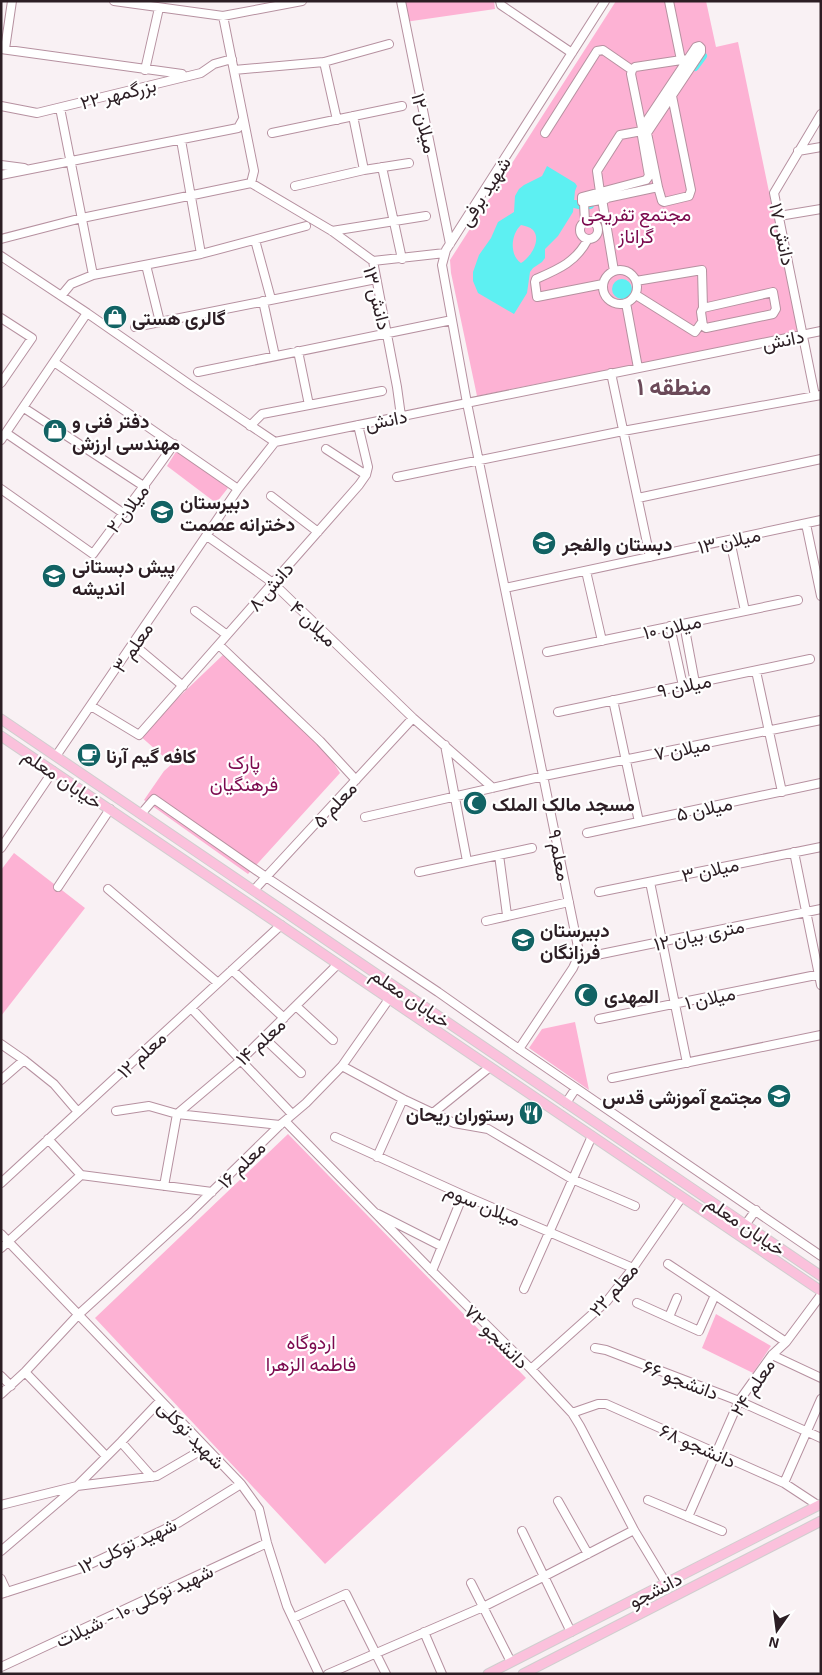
<svg xmlns="http://www.w3.org/2000/svg" width="822" height="1675" viewBox="0 0 822 1675" font-family="'Exo 2',Vazirmatn,sans-serif">
  <style>
    .green { fill: #fdb2d4 }
    .water { fill: #5df0f2; fill-rule: evenodd }
    .lines { fill: none; stroke-linecap: round; stroke-linejoin: round }
    .canal { stroke: #5df0f2; stroke-width: 8 }
    .minor-casing { stroke: #b691a0; stroke-width: 10 }
    .major-casing { stroke: #d1cecf; stroke-width: 11 }
    .minor { stroke: #fff; stroke-width: 8 }
    .major { stroke: #fbc1dc; stroke-width: 9 }
    .labels { text-anchor: middle; dominant-baseline: central; stroke-width: 4.5; stroke-linejoin: round; paint-order: stroke }
    .street-label { font-size: 19px; fill: #2c1e24; stroke: #fff }
    .park-label { font-size: 19px; fill: #7b094e; stroke: #fff }
    .poi-label { font-size: 19px; font-weight: bold; fill: #2c1e24; stroke: #fff; text-anchor: start }
    .district-label { font-size: 24px; font-weight: bold; fill: #6b4a59; stroke: #fff }
  </style>
  <rect width="100%" height="100%" fill="#f9f1f4"/>
  <path class="green" d="M401 1H494L495 9 405 22Z
    M616 1H706L716 47 738 42 798 332 477 396 451 273 450 260Z
    M177 450 228 488 216 503 167 466Z
    M226 652 320 741 340 773 248 874 144 800 164 771 172 764 139 735Z
    M14 853 85 908 1 1016V870Z
    M575 1022 589 1090 529 1048 542 1029Z
    M288 1134 526 1378 325 1564 95 1318Z
    M716 1314 771 1346 753 1373 702 1348Z"/>
  <path class="water" d="M547 166 575 183 577 186 575 191 573 212 558 236 545 249V258L542 262 533 268 530 272 527 293 514 314 478 293 473 281V272L479 255 491 238 498 222 514 212 515 196 519 189 524 185 542 176ZM521 225C525 226 530 227 533 230 542 240 530 258 521 263 509 255 511 234 521 225Z
    M612 289a10 10 0 1 1 20 0a10 10 0 1 1-20 0Z"/>
  <g class="lines">
    <path class="canal" d="M695 67 703 56
      M575 204 583 206 590 205"/>
    <g class="minor-casing">
      <path id="minor" d="M114 1 223 16 302 1
        M401 1 450 244
        M500 1 501 5 572 53
        M669 1 681 60
        M223 16 254 171 251 183
        M1 49 182 74
        M5 49 12 1
        M324 62 337 120
        M145 70 159 8
        M234 70 324 62 389 44
        M1 106 37 113 201 73 214 64 232 59
        M60 108 93 275
        M353 116 364 170
        M272 133 402 106
        M545 133 597 51 603 50 632 70
        M181 140 201 254
        M798 151 821 147
        M1 165 24 168
        M382 167 402 259
        M1 175 238 128 243 119
        M251 183 332 231 373 261 397 387 401 416
        M295 186 364 170 409 163
        M658 187 662 201 664 202 689 196 691 190 672 96
        M600 192 597 171 620 135 642 131
        M606 199 584 203 582 202V197L646 180 649 176 642 136V128L631 74 632 70 635 67 688 59
        M584 203 585 222
        M779 216 821 209
        M580 230a9 9 0 1 1 18 0a9 9 0 1 1-18 0Z
        M332 231 426 216
        M1 239 82 218 251 183
        M588 239C576 262 559 269 536 279L535 282 537 297 603 284
        M255 240 271 299
        M1 256 87 313 189 384 275 442 821 331
        M373 261 445 253
        M146 265 160 322
        M603 287a17 17 0 1 1 34 0a17 17 0 1 1-34 0Z
        M614 271 602 199 658 187 647 133 701 52V48L699 46 696 47 642 128
        M636 281 702 270 703 308 701 312 703 326 706 328 773 314 776 309 773 292 703 308
        M636 295 695 332 702 322
        M61 296 71 284 93 275 201 254 306 226
        M263 301 275 356
        M626 303 638 368
        M1 318 32 338 1 383
        M135 327 376 279
        M298 351 309 405
        M54 362 238 489
        M198 372 452 320
        M611 373 650 557
        M815 396 774 193 821 114
        M24 408 145 487
        M250 426 262 414 382 391
        M6 433 123 513
        M1 440 87 313
        M326 449 366 475
        M397 477 623 431 821 395
        M1 489 93 554C120 517 148 482 174 444
        M271 496 318 532
        M638 498 821 459
        M806 524 821 596
        M207 536 273 583 413 718 493 788
        M730 540 745 611
        M586 571 602 641
        M505 588 821 520
        M195 611 227 635
        M684 624 695 683
        M670 626 683 686
        M133 644 183 686
        M219 645 320 741 356 780
        M547 652 798 600
        M756 671 782 792
        M613 700 639 822
        M91 706 139 735 359 485 366 475 368 467 358 425
        M558 712 810 659
        M445 745 467 861
        M56 756 238 489 275 442
        M141 814 154 799 266 877 438 992 519 1049 821 1256
        M365 817 544 776 821 720
        M587 833 821 783
        M1 848 53 771
        M794 852 821 985
        M499 855 507 915
        M419 872 532 848
        M650 882 687 1063
        M58 887 110 809
        M108 889 218 983
        M254 890 413 718
        M599 892 821 847
        M486 921 569 902
        M577 959 821 909
        M232 970 284 1018
        M296 1006 333 1040
        M191 1008 292 1114
        M599 1019 821 974
        M264 1038 301 1073
        M1 1044 24 1060 54 1084 78 1112
        M519 1049 573 968 577 959 578 947 467 403 442 265 446 250 605 1
        M342 1066 403 1099 454 1123 488 1129 572 1179 635 1206
        M612 1078 821 1035
        M1 1080 24 1060
        M566 1103 576 1088
        M116 1111 149 1106 177 1114 280 1125
        M433 1113 490 1067
        M177 1114 241 1060 338 964
        M285 1121 432 1271 531 1369 572 1413 580 1426 634 1530 666 1583
        M335 1137 463 1195 633 1268
        M48 1139 81 1175 212 1192
        M377 1157 403 1099
        M1 1183 281 925
        M164 1186 177 1114
        M378 1214 441 1246
        M745 1225 756 1210
        M1 1234 241 1484 259 1509 267 1543 287 1606 319 1674
        M1 1248 81 1175
        M668 1264 786 1342
        M432 1271 463 1195
        M524 1289 592 1136
        M637 1303 699 1331 715 1295
        M669 1317 677 1298
        M595 1348 606 1350 739 1401 821 1438
        M772 1355 821 1378
        M531 1369 607 1301 633 1268 682 1197
        M25 1372 106 1456
        M1 1376 11 1386
        M1 1394 25 1372 78 1315 189 1214 280 1125 306 1103 342 1066 389 999
        M572 1413 598 1404H606L784 1483 819 1506
        M121 1442 152 1477
        M784 1483 821 1399
        M648 1500 722 1531
        M558 1501 588 1554
        M1 1505 77 1486 157 1476 205 1448
        M688 1517 739 1401 772 1355 786 1342 821 1295
        M522 1531 571 1632
        M1 1551 77 1486 121 1442 160 1401
        M1 1579 7 1592
        M471 1583 511 1662
        M1 1594 82 1568 178 1523 241 1484
        M293 1618 346 1594 386 1674
        M424 1632 442 1674
        M1 1667 267 1543
        M328 1674 483 1607 543 1577 634 1530"/>
    </g>
    <g class="major-casing">
      <path id="major" d="M1 719 821 1276
        M1 736 821 1291
        M488 1674 821 1504
        M523 1674 821 1521"/>
    </g>
    <use href="#minor" class="minor"/>
    <use href="#major" class="major"/>
  </g>
  <defs>
    <g id="shop-disc" transform="scale(1.25)"><circle r="9.5" fill="#126364" stroke="#fff"/><path d="M-5-2.5h2.3a2.7 3.5 0 0 1 5.4 0H5L5.5 6h-11ZM-1.5-2.5h3a1.5 2.3 0 0 0-3 0Z" fill="#fff"/></g>
    <g id="school-disc" transform="scale(1.25)"><circle r="9.5" fill="#126364" stroke="#fff"/><path d="M0-5L7-2L0 1L-7-2ZM-4 1L0 2.5L4 1V4Q0 6-4 4Z" fill="#fff"/></g>
    <g id="cafe-disc" transform="scale(1.25)"><circle r="9.5" fill="#126364" stroke="#fff"/><path d="M-5.5-4.5H6V0H3Q3 3.5 0 3.5H-2.5Q-5.5 3.5-5.5 0ZM3-3.2v2h1.7v-2ZM-6 4.5H4V6H-6Z" fill="#fff"/></g>
    <g id="mosque-disc" transform="scale(1.25)"><circle r="9.5" fill="#126364" stroke="#fff"/><path d="M3.5-4.9A6 6 0 1 0 3.5 4.9A5 5 0 1 1 3.5-4.9Z" fill="#fff"/></g>
    <g id="restaurant-disc" transform="scale(1.25)"><circle r="9.5" fill="#126364" stroke="#fff"/><path d="M-5-6h1v4h1v-4h1v4h1v-4h1v5L-1.5 .5V6h-2V.5L-5-1ZM5-6V6H3V1.5H1.5Q1.5-4 5-6Z" fill="#fff"/></g>
  </defs>
  <g fill-rule="evenodd">
    <use href="#shop-disc" x="115" y="317"/>
    <use href="#shop-disc" x="55" y="431"/>
    <use href="#school-disc" x="162" y="512"/>
    <use href="#school-disc" x="544" y="543"/>
    <use href="#school-disc" x="54" y="576"/>
    <use href="#cafe-disc" x="89" y="755"/>
    <use href="#mosque-disc" x="475" y="803"/>
    <use href="#school-disc" x="523" y="940"/>
    <use href="#mosque-disc" x="586" y="995"/>
    <use href="#school-disc" x="779" y="1096"/>
    <use href="#restaurant-disc" x="531" y="1113"/>
  </g>
  <g class="labels">
    <g class="street-label">
      <text transform="translate(118 93) rotate(-14)">بزرگمهر ۲۲</text>
      <text transform="translate(425 123) rotate(78)">میلان ۱۲</text>
      <text transform="translate(484 191) rotate(-57)">شهید برفی</text>
      <text transform="translate(783 234) rotate(78)">دانش ۱۷</text>
      <text transform="translate(378 298) rotate(76)">دانش ۱۳</text>
      <text transform="translate(783 339) rotate(-11)">دانش</text>
      <text transform="translate(386 419) rotate(-11)">دانش</text>
      <text transform="translate(127 508) rotate(-52)">میلان ۲</text>
      <text transform="translate(729 540) rotate(-12)">میلان ۱۳</text>
      <text transform="translate(270 586) rotate(-49)">دانش ۸</text>
      <text transform="translate(314 623) rotate(44)">میلان ۴</text>
      <text transform="translate(672 626) rotate(-12)">میلان ۱۰</text>
      <text transform="translate(132 647) rotate(-56)">معلم ۳</text>
      <text transform="translate(684 685) rotate(-12)">میلان ۹</text>
      <text transform="translate(682 748) rotate(-11)">میلان ۷</text>
      <text transform="translate(63 778) rotate(34)">خیابان معلم</text>
      <text transform="translate(334 804) rotate(-47)">معلم ۵</text>
      <text transform="translate(704 808) rotate(-12)">میلان ۵</text>
      <text transform="translate(560 855) rotate(79)">معلم ۹</text>
      <text transform="translate(710 869) rotate(-12)">میلان ۳</text>
      <text transform="translate(699 934) rotate(-12)">۱۲ متری بیان</text>
      <text transform="translate(411 997) rotate(34)">خیابان معلم</text>
      <text transform="translate(710 997) rotate(-12)">میلان ۱</text>
      <text transform="translate(260 1041) rotate(-43)">معلم ۱۴</text>
      <text transform="translate(141 1054) rotate(-43)">معلم ۱۲</text>
      <text transform="translate(241 1164) rotate(-45)">معلم ۱۶</text>
      <text transform="translate(483 1204) rotate(23)">میلان سوم</text>
      <text transform="translate(746 1225) rotate(34)">خیابان معلم</text>
      <text transform="translate(613 1289) rotate(-49)">معلم ۲۲</text>
      <text transform="translate(497 1336) rotate(45)">دانشجو ۷۲</text>
      <text transform="translate(681 1379) rotate(21)">دانشجو ۶۶</text>
      <text transform="translate(752 1387) rotate(-57)">معلم ۲۴</text>
      <text transform="translate(192 1434) rotate(46)">شهید توکلی</text>
      <text transform="translate(698 1445) rotate(24)">دانشجو ۶۸</text>
      <text transform="translate(127 1545) rotate(-25)">شهید توکلی ۱۲</text>
      <text transform="translate(655 1589) rotate(-27)">دانشجو</text>
      <text transform="translate(134 1605) rotate(-25)">شهید توکلی ۱۰ - شیلات</text>
    </g>
    <g class="park-label">
      <text x="636" y="213">مجتمع تفریحی<tspan x="636" dy="22">گراناز</tspan></text>
      <text x="244" y="761">پارک<tspan x="244" dy="22">فرهنگیان</tspan></text>
      <text x="311" y="1341">اردوگاه<tspan x="311" dy="22">فاطمه الزهرا</tspan></text>
    </g>
    <g class="poi-label">
      <text x="132" y="317">گالری هستی</text>
      <text x="72" y="420">دفتر فنی و<tspan x="72" dy="22">مهندسی ارزش</tspan></text>
      <text x="180" y="501">دبیرستان<tspan x="180" dy="22">دخترانه عصمت</tspan></text>
      <text x="562" y="543">دبستان والفجر</text>
      <text x="72" y="565">پیش دبستانی<tspan x="72" dy="22">اندیشه</tspan></text>
      <text x="106" y="755">کافه گیم آرنا</text>
      <text x="492" y="803">مسجد مالک الملک</text>
      <text x="540" y="929">دبیرستان<tspan x="540" dy="22">فرزانگان</tspan></text>
      <text x="604" y="995">المهدی</text>
      <text x="762" y="1096" text-anchor="end">مجتمع آموزشی قدس</text>
      <text x="514" y="1113" text-anchor="end">رستوران ریحان</text>
    </g>
    <g class="district-label">
      <text x="674" y="385">منطقه ۱</text>
    </g>
  </g>
  <rect width="822" height="1675" fill="none" stroke="#2c1e24" stroke-width="5"/>
  <g transform="translate(777 1630) rotate(194)" stroke="#ffffff" stroke-width="4" paint-order="stroke">
  <path d="M0-4L9 19L0 12L-9 19Z" fill="#2c1e24"/>
  <text y="-8" font-size="14" font-weight="bold" text-anchor="middle" fill="#2c1e24">N</text>
  </g>
</svg>
